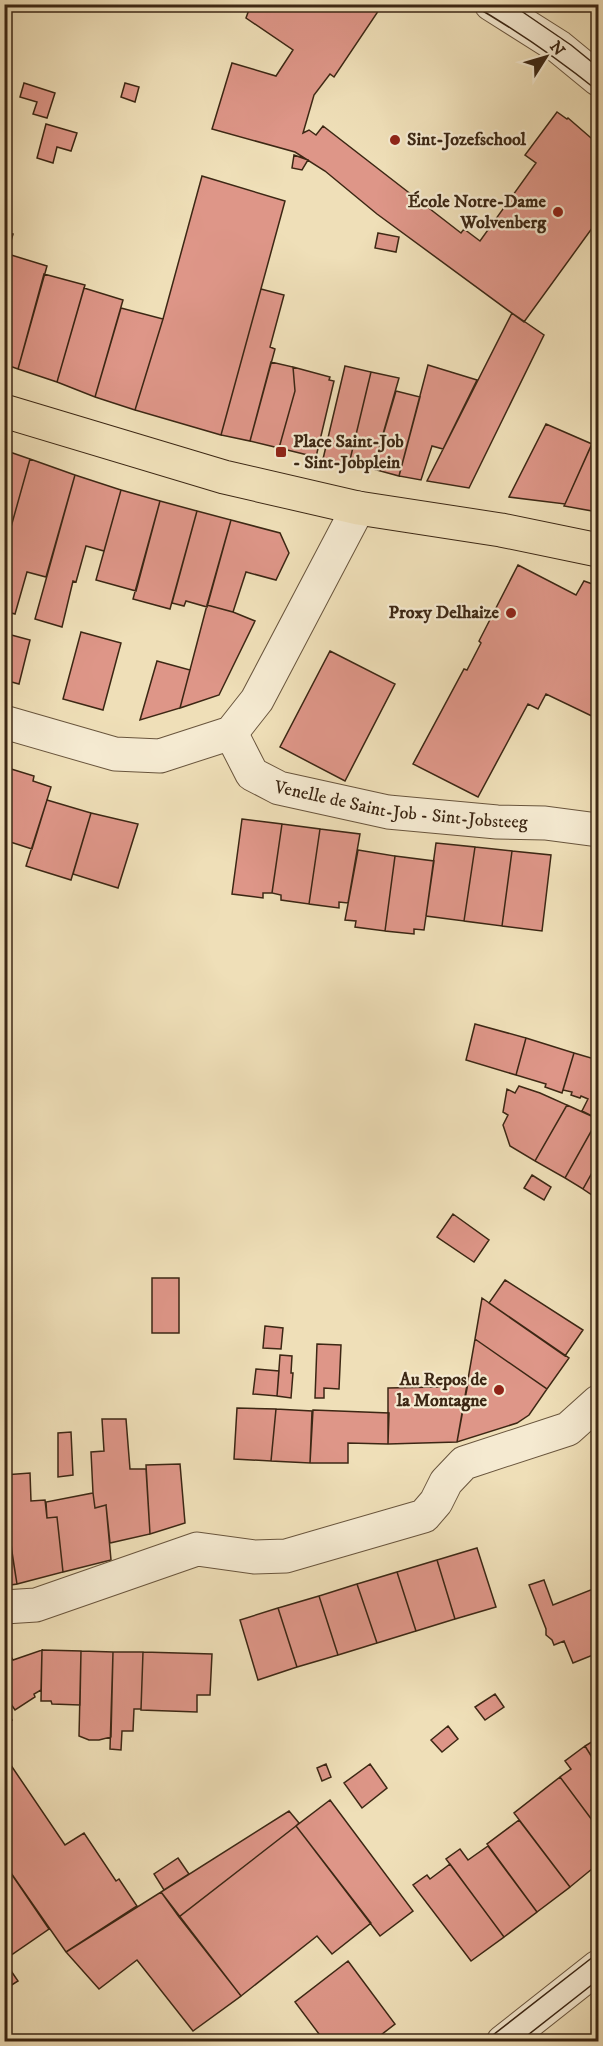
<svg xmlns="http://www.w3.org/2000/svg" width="603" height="2046" viewBox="0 0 603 2046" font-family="'IM FELL DW Pica',serif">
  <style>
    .building { fill: #de9688; stroke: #3c2714; stroke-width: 1.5 }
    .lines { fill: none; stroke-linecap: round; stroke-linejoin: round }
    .minor-casing { stroke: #69553d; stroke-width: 35 }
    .major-casing { stroke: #3c2714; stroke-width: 35 }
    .minor { stroke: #f5ead1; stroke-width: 33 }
    .major { stroke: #efdfb8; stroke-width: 33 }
    .tram { stroke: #3c2714; stroke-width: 1.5 }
    .poi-dot { fill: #8f2418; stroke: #f5ead1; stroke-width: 2 }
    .labels { text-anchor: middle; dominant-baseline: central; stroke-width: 4.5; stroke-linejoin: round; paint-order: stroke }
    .poi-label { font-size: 18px; font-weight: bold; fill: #3c2714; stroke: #f5ead1; text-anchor: end }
    .street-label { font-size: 18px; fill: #3c2714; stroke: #f5ead1 }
  </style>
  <rect width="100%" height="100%" fill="#efdfb8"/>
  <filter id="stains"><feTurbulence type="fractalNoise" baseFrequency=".00333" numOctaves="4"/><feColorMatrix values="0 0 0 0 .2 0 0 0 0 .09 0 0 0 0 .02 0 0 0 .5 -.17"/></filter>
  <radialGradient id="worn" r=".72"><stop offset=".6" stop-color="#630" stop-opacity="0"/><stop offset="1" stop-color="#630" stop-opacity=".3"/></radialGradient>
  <path class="building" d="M251 4H372L379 10 334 77 330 74 314 95 303 133 309 130 316 135 323 126 461 233 464 229 480 241 536 163 525 155 557 112 567 119 568 118 598 144V220L524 322 377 214 325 171 295 152 212 129 232 63 276 76 293 50 246 18Z
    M24 83 55 93 47 118 33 114 37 102 20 97Z
    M125 83 139 87 135 102 121 97Z
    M46 124 77 133 71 151 57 147 53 163 37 158Z
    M294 155 308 160 302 170 292 168Z
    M202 176 285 201 221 435 135 410 163 319Z
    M4 232 13 234 4 265Z
    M378 233 399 237 396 252 375 248Z
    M8 254 47 266 18 369 4 364V265Z
    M44 274 85 285 57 382 18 369Z
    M84 288 123 300 95 397 57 382Z
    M261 289 284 295 270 347 275 349 250 441 221 435Z
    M121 308 163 319 135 410 95 397Z
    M512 313 544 335 469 488 427 481Z
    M271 362 293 367 295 391 279 448 250 441Z
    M428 365 477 380 443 449 432 446 421 480 399 476Z
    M345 366 371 372 349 464 323 459Z
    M293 367 330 377 329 380 334 381 316 457 279 448 295 391Z
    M371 372 399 378 373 469 349 464Z
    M396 391 420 397 399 476 373 469Z
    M546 424 592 444 565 504 509 497Z
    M598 430V512L564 506 565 504Z
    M4 450 30 459 4 552Z
    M30 459 75 475 46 577 27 572 15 614 4 611V552Z
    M75 475 121 490 104 551 86 546 76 582 73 581 62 627 35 619Z
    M121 490 160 501 136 591 96 580Z
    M160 501 197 511 170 609 133 599Z
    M197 511 231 520 207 607 186 601 184 606 172 603Z
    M231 520 280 533 289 553 276 580 246 572 233 612 207 605Z
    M518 565 576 595 584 581 598 586V719L546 694 538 709 528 704 478 797 413 764 464 669 467 670 481 643 479 641Z
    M207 605 233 612 255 621 219 695 180 708Z
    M81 632 121 643 103 710 63 699Z
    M4 633 30 640 19 684 4 680Z
    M330 651 395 684 345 781 280 747Z
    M157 661 190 670 180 708 140 720Z
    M8 768 34 776 33 781 51 787 32 849 4 840V779Z
    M47 800 91 813 71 880 26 866Z
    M91 813 138 824 118 888 73 874Z
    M242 819 282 824 272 893H263V898L232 894Z
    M282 824 320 829 309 904 281 900V895L272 893Z
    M320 829 360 834 348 903 339 902V908L309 904Z
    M436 843 475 847 464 921 426 916Z
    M475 847 512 851 502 926 464 921Z
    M358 850 395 856 385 931 355 927 356 921 345 920Z
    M512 851 551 855 542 931 502 926Z
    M395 856 434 861 424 930 414 929V934L385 931Z
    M475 1024 526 1038 516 1075 466 1060Z
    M526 1038 574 1053 562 1093 545 1087 546 1084 516 1075Z
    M574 1053 598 1060V1119L582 1111 588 1099 581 1096 580 1098 571 1095 572 1092 563 1090Z
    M519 1086 540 1093 567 1105 535 1161 510 1146 503 1125 508 1115 503 1112 507 1089 515 1093Z
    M567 1105 598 1119 565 1178 535 1161Z
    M598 1119V1162L583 1189 565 1178Z
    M598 1162V1199L583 1189Z
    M532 1175 551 1187 544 1200 524 1188Z
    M453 1214 489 1240 474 1262 437 1237Z
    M152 1278H179V1333H152Z
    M505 1280 583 1330 565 1356 489 1303Z
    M482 1298 569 1358 547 1389 475 1339Z
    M265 1326 283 1328 281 1349 263 1348Z
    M475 1339 547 1389 529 1415 517 1423 457 1442Z
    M317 1344 341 1345 339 1389 324 1388V1398H315Z
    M280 1355 292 1356 291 1373H293L291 1398 277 1396Z
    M256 1369 279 1371 277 1396 253 1394Z
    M440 1383H468L457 1442 388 1444V1388L439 1387Z
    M237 1408 276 1409 271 1461 234 1459Z
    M276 1409 312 1411 310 1463 271 1461Z
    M313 1410 389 1413 388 1444 348 1443V1463H310Z
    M102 1419H126L130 1469H146L150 1534 110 1543 106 1505 95 1508 93 1493 91 1452 104 1451Z
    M71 1432 73 1475 58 1477V1433Z
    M180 1464 185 1523 150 1534 146 1465Z
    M30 1473 31 1501 45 1500 47 1518 57 1517 63 1572 17 1584 12 1553 7 1503H4V1475Z
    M93 1493 95 1508 106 1505 111 1560 63 1572 57 1517 47 1518 46 1502Z
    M598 1498V1521L595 1522 594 1499Z
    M4 1539H10L17 1584 4 1586Z
    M477 1548 496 1607 455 1619 437 1560Z
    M437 1560 455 1619 416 1631 397 1572Z
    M397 1572 416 1631 377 1643 357 1584Z
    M544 1580 553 1605 598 1587V1653L573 1663 564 1641 554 1645 552 1640 546 1635V1629L529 1585Z
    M357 1584 377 1643 338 1655 319 1596Z
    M319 1596 338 1655 297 1667 278 1608Z
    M278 1608 297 1667 258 1680 240 1620Z
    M4 1646 13 1660 42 1650 41 1690 34 1694 35 1697 15 1710 4 1694Z
    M42 1650 81 1651 80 1705 52 1704 51 1701H41Z
    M81 1651 113 1652 111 1737 99 1740H89L79 1736Z
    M113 1652H143L141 1709H134L133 1731H122L121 1750 110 1749Z
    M143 1652 212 1654 210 1695H197V1712L141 1710Z
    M495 1694 504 1707 485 1720 475 1707Z
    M4 1708 12 1720 4 1726Z
    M448 1726 458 1739 442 1752 431 1740Z
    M598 1738V1767L585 1746Z
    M585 1746 598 1767V1828L560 1777 571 1769 565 1761Z
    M4 1755 65 1845 84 1833 116 1881 119 1879 137 1906 66 1952 4 1863Z
    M326 1764 331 1777 322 1781 317 1768Z
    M370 1764 387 1788 362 1808 344 1783Z
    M560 1777 598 1828V1864L570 1887 514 1813Z
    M330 1800 413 1911 380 1936 296 1826Z
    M289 1811 299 1823 296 1826 179 1917 161 1892Z
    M519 1820 570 1887 537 1912 487 1844Z
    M296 1826 371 1923 332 1954 317 1936 241 1996 179 1917Z
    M488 1846 537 1912 504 1937 446 1859 460 1849 468 1860Z
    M178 1858 189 1874 164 1890 154 1874Z
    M4 1863 49 1929 4 1960Z
    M450 1864 504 1937 471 1961 413 1885 427 1875 430 1879Z
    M161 1892 241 1996 193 2031 137 1960 99 1989 66 1952Z
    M348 1961 395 2024 372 2042H325L295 2002Z
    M7 1965 18 1981 4 1990V1967Z"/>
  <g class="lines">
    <g class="minor-casing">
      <g id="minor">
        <path d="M491 4 559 47 598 79"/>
        <path d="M4 722 115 754 160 756 231 733 257 700 358 508"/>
        <path id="s1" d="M231 733 252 774 279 788 388 812 497 822 545 823 598 830"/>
        <path d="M4 1607 36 1605 197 1549 254 1557 286 1556 424 1516 436 1502 446 1482 464 1463 568 1429 598 1402"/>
        <path d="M503 2042 598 1967"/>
      </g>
    </g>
    <g class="major-casing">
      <path id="major" d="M4 411 224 477 358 508 501 530 598 550"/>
    </g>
    <use href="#minor" class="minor"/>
    <use href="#major" class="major"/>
    <path class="tram" d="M471 4C516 30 558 59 598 91
      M511 4 571 45 598 67
      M484 2042 598 1953
      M519 2042 598 1980"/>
  </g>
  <g class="poi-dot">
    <circle cx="395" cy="140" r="6"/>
    <circle cx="558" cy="212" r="6"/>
    <rect x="275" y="446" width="12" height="12" rx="3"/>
    <circle cx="511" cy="613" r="6"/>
    <circle cx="499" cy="1390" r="6"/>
  </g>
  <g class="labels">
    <g class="poi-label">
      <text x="407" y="140" text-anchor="start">Sint-Jozefschool</text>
      <text x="546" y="202">École Notre-Dame<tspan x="546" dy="21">Wolvenberg</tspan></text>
      <text x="293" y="442" text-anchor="start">Place Saint-Job<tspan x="293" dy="21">- Sint-Jobplein</tspan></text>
      <text x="499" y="613">Proxy Delhaize</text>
      <text x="487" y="1380">Au Repos de<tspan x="487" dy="21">la Montagne</tspan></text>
    </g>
    <g class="street-label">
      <text stroke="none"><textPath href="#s1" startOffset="200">Venelle de Saint-Job - Sint-Jobsteeg</textPath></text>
    </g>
  </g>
  <rect width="603" height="2046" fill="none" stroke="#efdfb8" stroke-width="24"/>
  <rect x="6" y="6" width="591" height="2034" fill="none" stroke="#3c2714" stroke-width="3"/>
  <rect x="12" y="12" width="579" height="2022" fill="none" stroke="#3c2714" stroke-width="1.5"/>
  <g transform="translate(546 57) rotate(53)" stroke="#f5ead1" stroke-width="4.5" paint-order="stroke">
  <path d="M0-4.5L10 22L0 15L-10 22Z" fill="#3c2714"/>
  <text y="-9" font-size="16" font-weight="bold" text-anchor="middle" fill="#3c2714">N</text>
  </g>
  <rect width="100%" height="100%" filter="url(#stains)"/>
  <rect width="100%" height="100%" fill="url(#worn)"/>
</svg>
